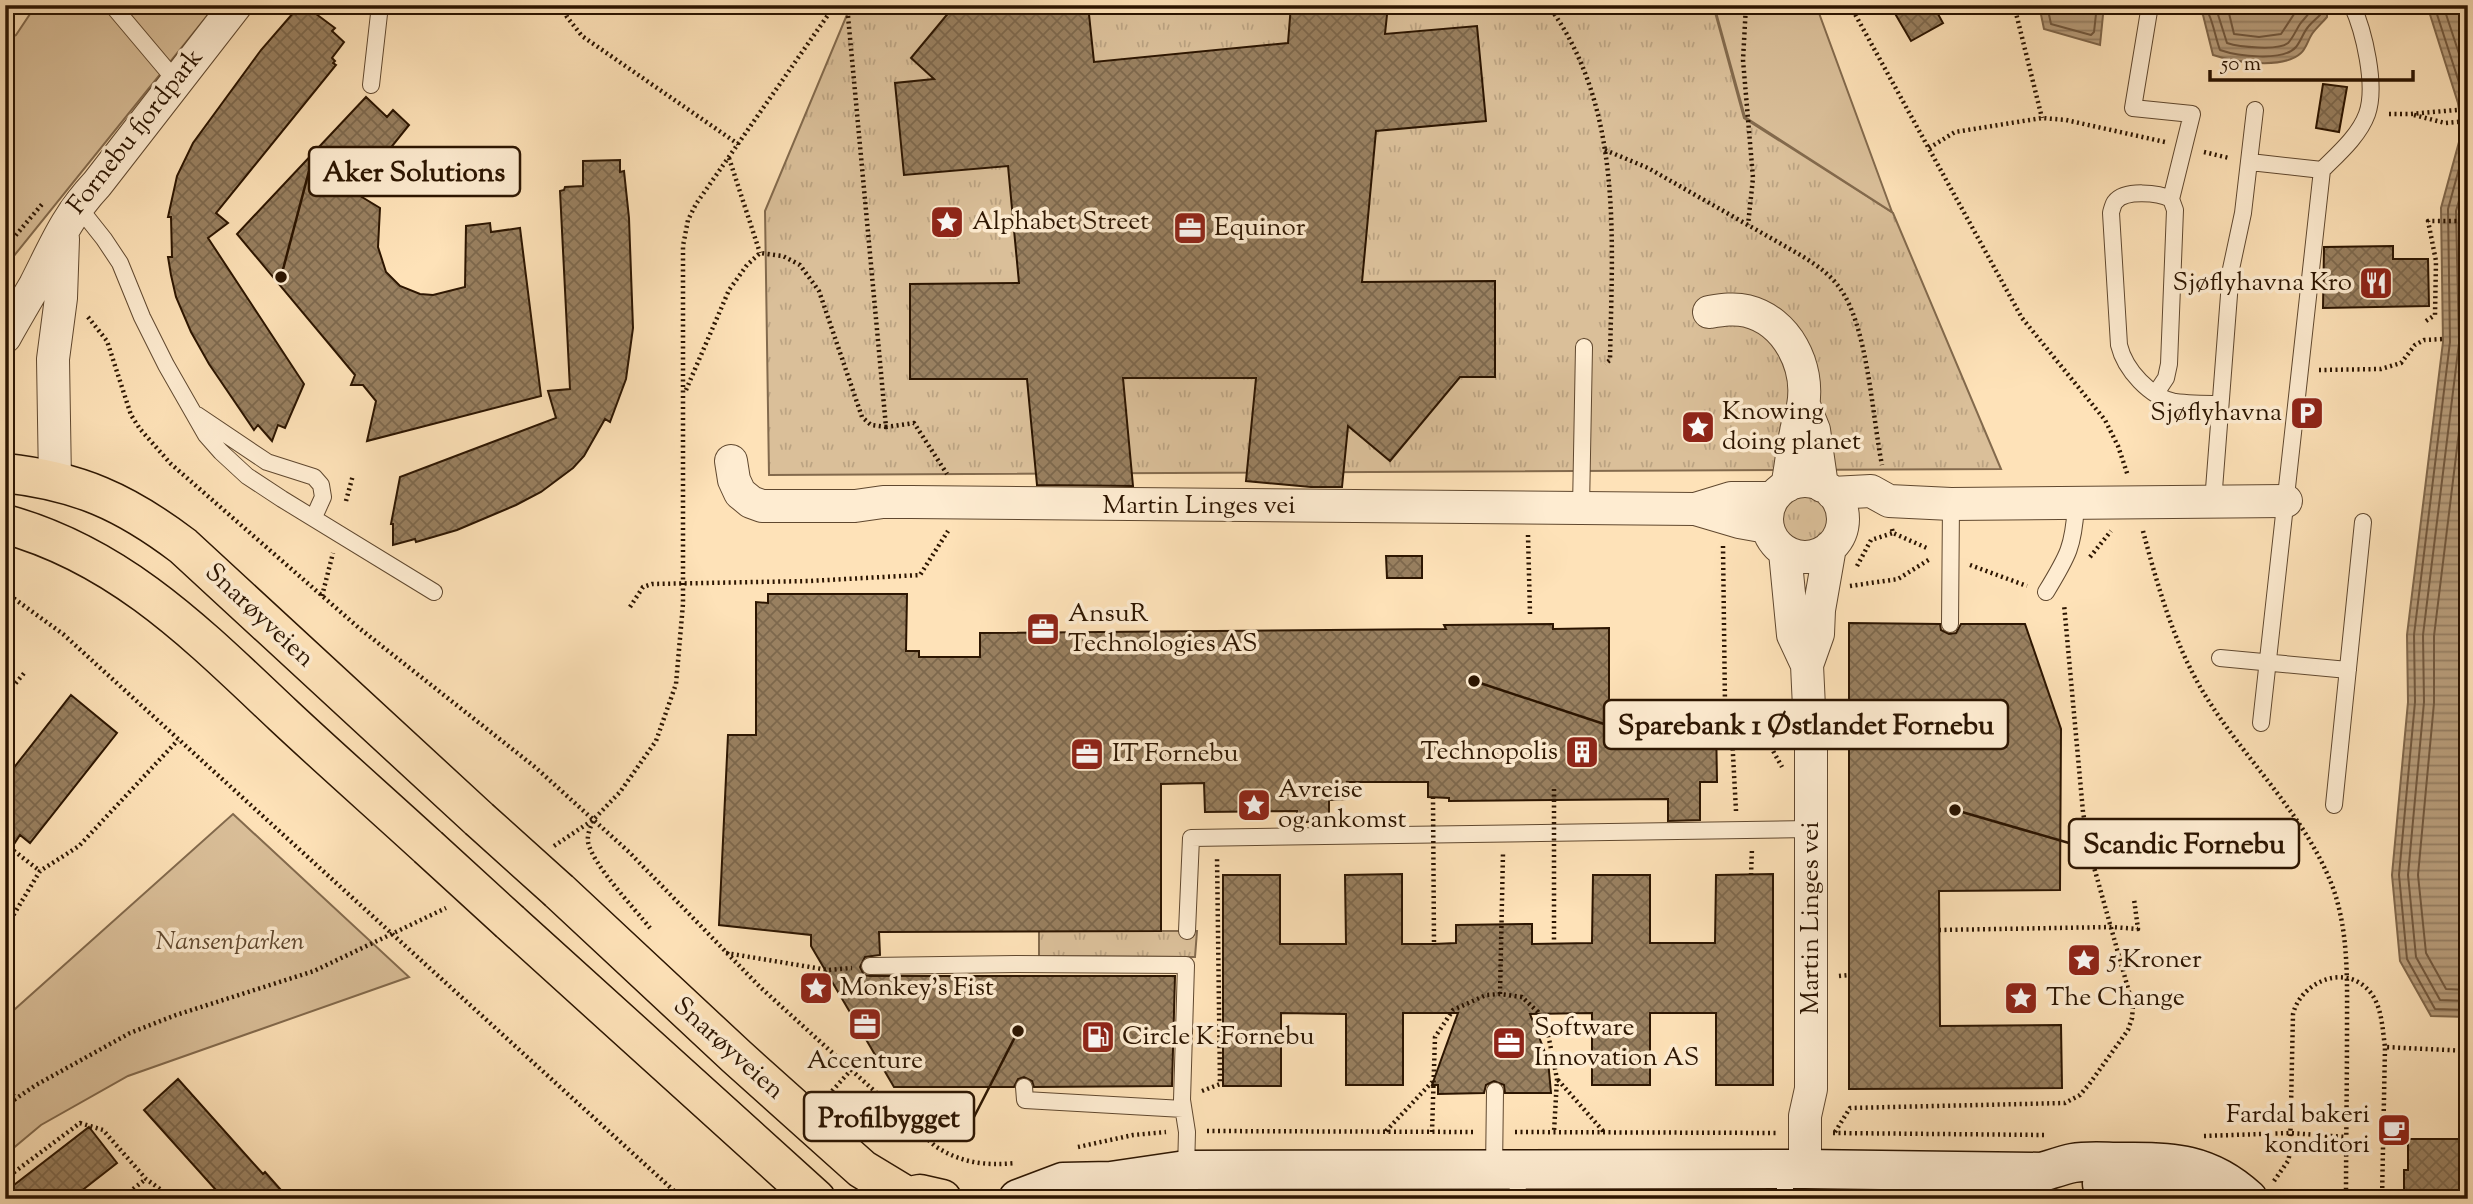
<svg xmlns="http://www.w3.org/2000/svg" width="2473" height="1204" viewBox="0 0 2473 1204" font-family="'Sorts Mill Goudy',serif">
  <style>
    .grass { fill: url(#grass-tufts); stroke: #836a4d; stroke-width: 2 }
    .green { fill: #dabf99; stroke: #836a4d; stroke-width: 2 }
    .water { fill: url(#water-rules); stroke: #7f664a; stroke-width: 2 }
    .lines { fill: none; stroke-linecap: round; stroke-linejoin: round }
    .shore { stroke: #72583e; stroke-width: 2 }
    .building { fill: url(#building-cross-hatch); stroke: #2c1501; stroke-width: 2 }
    .lane-casing { stroke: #60482f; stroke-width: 18 }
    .street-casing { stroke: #60482f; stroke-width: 34 }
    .secondary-casing { stroke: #2c1501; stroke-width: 41 }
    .primary-casing { stroke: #2c1501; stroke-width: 41 }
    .path { stroke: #2c1501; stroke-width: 4.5; stroke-dasharray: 2 3.5; stroke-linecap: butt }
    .lane { stroke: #feecd1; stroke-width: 16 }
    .street { stroke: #feecd1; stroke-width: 32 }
    .secondary { stroke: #feecd1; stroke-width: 38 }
    .primary { stroke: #fee2b8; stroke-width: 38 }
    .primary-bridge-casing { stroke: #2c1501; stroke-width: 41; stroke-linecap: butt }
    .path-bridge { stroke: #2c1501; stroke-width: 4.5; stroke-dasharray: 2 3.5; stroke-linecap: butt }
    .primary-bridge { stroke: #fee2b8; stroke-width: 38 }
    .labels { text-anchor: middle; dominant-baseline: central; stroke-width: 7; stroke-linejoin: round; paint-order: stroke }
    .street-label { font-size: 26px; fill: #2c1501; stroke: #feecd1 }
    .poi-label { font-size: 26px; fill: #2c1501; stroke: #feecd1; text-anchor: start }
    .park-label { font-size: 26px; font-style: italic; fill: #60482f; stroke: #feecd1 }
    .leader { fill: none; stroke: #2c1501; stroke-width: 2.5 }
    .callout-dot { fill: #2c1501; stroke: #feecd1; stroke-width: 2.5 }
    .callout { fill: #feecd1; stroke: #2c1501; stroke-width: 2.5 }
    .callout-label { font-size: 28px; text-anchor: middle; font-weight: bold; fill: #2c1501 }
  </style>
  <defs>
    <pattern id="grass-tufts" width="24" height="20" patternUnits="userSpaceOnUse" patternTransform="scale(1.75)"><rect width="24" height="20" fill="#dabf99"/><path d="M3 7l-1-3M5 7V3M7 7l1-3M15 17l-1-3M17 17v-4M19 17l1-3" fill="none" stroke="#bba382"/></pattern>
    <pattern id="water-rules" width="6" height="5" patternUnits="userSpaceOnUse" patternTransform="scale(1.75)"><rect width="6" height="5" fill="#b79c7a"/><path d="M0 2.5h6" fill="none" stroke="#957e62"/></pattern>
    <pattern id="building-cross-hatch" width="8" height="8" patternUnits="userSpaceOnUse" patternTransform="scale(1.75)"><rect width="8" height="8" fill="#998060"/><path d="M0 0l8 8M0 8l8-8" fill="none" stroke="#7d684d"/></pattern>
  </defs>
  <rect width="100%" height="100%" fill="#fee2b8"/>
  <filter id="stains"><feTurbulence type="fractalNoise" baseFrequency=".00286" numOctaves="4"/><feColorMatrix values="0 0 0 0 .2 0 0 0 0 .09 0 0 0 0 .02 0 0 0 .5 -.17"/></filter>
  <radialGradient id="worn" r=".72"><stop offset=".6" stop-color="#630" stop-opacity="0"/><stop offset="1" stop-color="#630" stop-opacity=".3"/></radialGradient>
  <path class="grass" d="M851 5H1713L1744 118 1893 213 2001 469 769 475 765 211Z
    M1777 519a26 26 0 1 1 52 0a26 26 0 1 1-52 0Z
    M1039 931H1197L1195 957 1039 956Z"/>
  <path class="green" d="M36 5H216L5 267V41L16 35Z
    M1714 5H1816L1892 212 1745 117Z
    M233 814 409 977 128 1076 41 1125 5 1155V1018Z"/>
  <path class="water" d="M2039 5H2104L2100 45 2044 29Z
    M2155 5H2327V17C2322 23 2316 28 2312 34 2308 40 2306 49 2301 53 2283 70 2234 62 2213 55L2203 15 2198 10Z
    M2427 5H2468V1017L2431 1016 2400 961 2392 875 2408 702 2407 635 2443 342 2441 208 2462 131 2458 103Z"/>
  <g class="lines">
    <path class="shore" d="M2047 5 2051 24 2091 35 2094 32 2097 5
      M2203 5C2212 14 2215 37 2220 50 2237 56 2283 62 2296 47 2301 41 2303 33 2308 27 2311 23 2316 19 2320 15V5
      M2215 5 2227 43C2239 47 2278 51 2288 43 2293 38 2296 30 2300 24 2305 17 2311 14 2311 5
      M2227 5 2234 34 2259 37 2281 34 2300 5
      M2434 5 2465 101 2468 123
      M2443 5 2468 81
      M2468 136 2448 209 2450 342 2414 635 2415 702 2399 875 2407 959 2435 1009 2468 1010
      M2468 169 2456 211 2459 343 2423 635 2424 702 2408 875 2416 957 2440 1000 2468 1001
      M2468 358 2434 636V703L2418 875 2426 953 2446 989 2468 990"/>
  </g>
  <path class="building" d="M304 5 335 28 332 31 344 42 332 58 335 61 333 63 336 65 216 213 228 223 208 238 304 384 285 428 278 425 272 441 258 425 254 430 209 364 191 332 176 297 171 275 168 257H172L171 217H168L177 176 193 143 261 50 294 12 296 14Z
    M955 5H1088L1094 62 1288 43 1291 5H1388L1385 34 1477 26 1486 121 1376 131 1362 282 1495 281V377H1460L1390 461 1348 426 1342 487H1311L1246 481 1256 378H1123L1133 486 1037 485 1027 379H910V284L1019 283 1008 166 904 175 895 83 934 79 911 58Z
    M1890 5H1933L1943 23 1911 41Z
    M2323 84 2347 87 2339 132 2316 128Z
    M366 97 387 117 393 110 409 125 372 171 357 194 380 208 378 247 386 272 400 286 420 294 433 295 465 287 466 226 490 223 491 232 520 228 541 396 367 441 376 401 363 385H351L355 375 237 234Z
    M620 160V172L624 171 629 218 633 328 626 379 610 422 605 419 584 456 573 468 541 492 516 505 457 530 416 542 415 539 393 545V524H391L400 477 556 418 548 391 570 389 560 191 564 190 565 187 583 186V161Z
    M2393 246V259H2428L2429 306 2323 308 2324 247Z
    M1386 556H1422V578H1387Z
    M768 594H907L906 651H919V657H980V633L1446 629 1444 625 1553 624V629L1609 628V721H1716L1717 782H1700V820L1668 821V799L1449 801V798L1428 797V782H1347L1346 799 1329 800V822H1297V811L1205 812 1204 783 1161 784V931L879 932 880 955 865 957 860 967 864 975 870 976H1175L1172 1086 1034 1087 1032 1081 1024 1077 1018 1079 1014 1087H894L811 946V935L719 925 728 735H756V602L768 603Z
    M1849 623 1940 624 1941 630 1949 634 1956 633 1961 624H2025L2061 729 2060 890 1939 891 1940 1026 2061 1025 2062 1088 1849 1089Z
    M71 695 117 733 30 843 20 835 5 858V779Z
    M1402 874V944H1434L1456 943V925L1532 924V944L1592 943 1593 875H1650V943H1715L1716 875 1773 874V1085H1716V1013H1650V1085H1592V1013L1530 1014 1548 1060 1551 1093H1505L1504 1085 1494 1081 1486 1085 1484 1093 1438 1094V1085H1432L1458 1013H1403V1085H1346V1014L1281 1013V1086H1223V875H1280V944H1346L1345 875Z
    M178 1079 263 1174 265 1172 280 1189 268 1199H224L144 1110Z
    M89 1127 117 1163 71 1199H5V1192Z
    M2408 1139H2468V1199H2404V1170H2408Z"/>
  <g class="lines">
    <g class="lane-casing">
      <path id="lane" d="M112 5 176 81
        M2150 5 2133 108 2192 114 2171 199
        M371 85 380 5
        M2250 162 2322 170
        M77 205 104 239 120 263 142 317 166 365 206 435 221 452 247 476 282 499 434 592
        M2156 393 2166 378 2169 364 2175 210 2171 199C2159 193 2125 189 2115 202 2114 202 2111 212 2111 213L2119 345C2125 370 2150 397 2175 402 2190 404 2205 404 2220 404
        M197 415 267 462 314 477 321 485 323 497 314 517
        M2213 502 2231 269 2243 213 2255 110
        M1581 508 1584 347
        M2046 592C2068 556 2074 546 2076 503
        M1950 624 1951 504
        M2220 658 2348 670
        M2261 723 2322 170C2338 154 2359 136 2367 114 2377 86 2364 31 2352 5
        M2334 805 2363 522
        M1187 931 1191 838 1810 829
        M870 966 1016 964 1186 965 1182 1100 1187 1132 1186 1170
        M1024 1087 1025 1100 1183 1109
        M1494 1171 1495 1091
        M1517 1199 1519 1170
        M1785 1199V1169
        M2018 1199 2020 1171"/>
    </g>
    <g class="street-casing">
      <path id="street" d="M1709 312C1722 310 1734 308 1747 311 1787 321 1810 366 1803 406 1802 415 1797 423 1796 432 1792 450 1791 468 1787 486
        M5 337C15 319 25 302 35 285 55 246 66 217 97 184L236 5
        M1804 405 1814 430 1822 486
        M731 461 734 480 740 493 751 502 762 506H855L883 502H911L1695 509 1739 522 1767 527
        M55 481 53 359 61 298 63 239
        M1767 519a38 38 0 1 1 76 0a38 38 0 1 1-76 0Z
        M1832 493 1871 491 1889 501 1951 504 2286 501
        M1695 509 1731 498H1773
        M1785 552 1793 635 1807 665
        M1805 1169V1116L1811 1089V750L1807 665 1818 634 1819 610 1830 547"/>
    </g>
    <g class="secondary-casing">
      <path id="secondary" d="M2102 1184 2181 1191 2200 1199
        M1018 1199 1063 1182 1111 1181 1186 1170 1805 1169 2042 1172C2052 1169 2063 1165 2073 1163 2089 1160 2106 1162 2122 1162 2172 1161 2209 1163 2248 1199"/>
    </g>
    <g class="primary-casing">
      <path id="primary" d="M5 473C78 481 125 502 183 546L479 819
        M5 524C121 556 198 635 283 715 331 760 380 803 428 847
        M559 891 737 1057 862 1169 905 1195
        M510 922 816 1199
        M895 1199 920 1194 942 1199"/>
    </g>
    <path class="path" d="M563 5 567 17 582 36 738 144
      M847 5 886 427 914 423 947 474
      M1548 5C1624 108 1612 239 1610 360L1605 364
      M1746 5 1743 60 1753 178 1748 225
      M1850 5 2022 318 2105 420 2118 446 2128 476
      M2014 5 2042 118
      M5 11 8 5
      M2389 114H2410L2468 109
      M2414 115 2445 123 2468 121
      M1929 148 1955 132 2042 118 2066 120 2165 142
      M1605 150 1648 168 1797 253C1812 262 1828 272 1839 287 1868 325 1872 416 1882 465
      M2204 152 2229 158
      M729 158 760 253
      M5 248 43 203
      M88 317 107 341 131 415 140 429 171 464 359 628 535 767 629 852 760 987 935 1146C961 1163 985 1166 1016 1163
      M2426 321 2435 315 2436 261 2428 221H2468
      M2319 370 2381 369 2401 363 2415 345 2424 340 2443 339
      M686 390 729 290 747 265 760 253 783 256 800 265 819 291 862 417 871 425 886 427
      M346 501 353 475
      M1892 529 1893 533 1929 549
      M2143 531C2159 591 2176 651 2210 703 2250 765 2307 818 2333 888 2349 933 2347 982 2347 1029 2347 1086 2346 1142 2346 1199
      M1528 535 1530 614
      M1723 546 1725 705 1747 724 1732 736 1736 811
      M2090 557 2111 531
      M1970 565 2027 586
      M1857 566 1871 540 1893 533
      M1850 586 1898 579 1930 559
      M5 592 63 634 683 1199
      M322 596 333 553
      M630 607 643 587 652 584 809 581 920 575 948 531
      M5 696 25 672
      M1747 724 1767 740 1782 767
      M593 821C590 828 587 835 588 842 592 864 635 909 650 928
      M5 844 40 871
      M554 846 593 820 620 792 656 741 676 684 683 604V246L688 220 696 204 835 5
      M1751 875 1752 848
      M5 929 40 871 79 846 178 740
      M1939 930 2112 927 2138 929 2134 899
      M726 953 828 970 852 968
      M1839 976 1849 975
      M1500 994 1503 853
      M1558 1080 1604 1132
      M5 1087 16 1098
      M832 1091 851 1070
      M1202 1091 1220 1084 1217 856
      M5 1106 36 1085 130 1033 176 1015 314 971 446 908
      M1207 1131 1474 1132
      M1386 1131 1432 1082
      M1432 1132 1435 1037 1453 1010 1486 995 1500 994 1522 997 1538 1012 1548 1034 1557 1079 1554 1132
      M1515 1132 1779 1133
      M1835 1132 1850 1108 2065 1103 2080 1095 2090 1083 2128 1030 2132 1018 2133 1006 2090 853 2083 812 2064 604
      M1833 1133 2045 1135
      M2204 1136 2290 1133 2346 1137
      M1078 1147 1133 1135 1166 1132
      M5 1179 80 1123 103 1130 146 1179 174 1199
      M2274 1181 2288 1161 2290 1153 2293 1014C2300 985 2338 965 2364 986 2382 1000 2382 1026 2385 1047L2468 1051
      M120 1199 146 1179
      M284 1199 287 1196
      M2382 1199 2385 1047"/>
    <use href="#lane" class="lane"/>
    <use href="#street" class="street"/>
    <use href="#secondary" class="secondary"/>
    <use href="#primary" class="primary"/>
    <g class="primary-bridge-casing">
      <path id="primary-bridge" d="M479 819 559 891
        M428 847 510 922"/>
    </g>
    <path class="path-bridge" d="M1554 789V943
      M1433 797 1434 944"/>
    <use href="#primary-bridge" class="primary-bridge"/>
  </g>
  <defs>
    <g id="sight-square" transform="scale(1.75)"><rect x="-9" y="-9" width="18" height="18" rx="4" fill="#8f2418" stroke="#feecd1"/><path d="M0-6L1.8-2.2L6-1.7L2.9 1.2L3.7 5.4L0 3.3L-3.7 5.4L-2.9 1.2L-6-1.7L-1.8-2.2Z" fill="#fff"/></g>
    <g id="office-square" transform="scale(1.75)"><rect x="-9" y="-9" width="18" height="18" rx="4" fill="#8f2418" stroke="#feecd1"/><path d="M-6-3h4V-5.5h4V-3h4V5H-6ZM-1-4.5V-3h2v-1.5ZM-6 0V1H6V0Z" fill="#fff"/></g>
    <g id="restaurant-square" transform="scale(1.75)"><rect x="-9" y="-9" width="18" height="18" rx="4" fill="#8f2418" stroke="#feecd1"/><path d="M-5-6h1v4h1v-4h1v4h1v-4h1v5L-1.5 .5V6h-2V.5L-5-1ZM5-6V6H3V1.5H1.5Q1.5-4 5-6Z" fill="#fff"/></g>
    <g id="parking-square" transform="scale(1.75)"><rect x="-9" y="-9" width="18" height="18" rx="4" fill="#8f2418" stroke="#feecd1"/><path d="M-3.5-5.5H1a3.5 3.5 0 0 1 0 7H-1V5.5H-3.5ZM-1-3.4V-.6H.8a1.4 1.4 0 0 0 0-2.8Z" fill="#fff"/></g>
    <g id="building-square" transform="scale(1.75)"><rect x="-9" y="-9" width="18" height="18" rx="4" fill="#8f2418" stroke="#feecd1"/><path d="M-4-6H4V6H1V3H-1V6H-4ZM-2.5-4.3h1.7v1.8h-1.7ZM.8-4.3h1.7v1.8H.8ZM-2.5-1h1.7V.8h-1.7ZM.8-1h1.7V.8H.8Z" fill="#fff"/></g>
    <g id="fuel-square" transform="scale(1.75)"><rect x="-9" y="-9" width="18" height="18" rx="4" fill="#8f2418" stroke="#feecd1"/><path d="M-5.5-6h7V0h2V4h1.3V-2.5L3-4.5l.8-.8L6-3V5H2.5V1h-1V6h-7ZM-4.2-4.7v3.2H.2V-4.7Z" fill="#fff"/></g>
    <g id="cafe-square" transform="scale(1.75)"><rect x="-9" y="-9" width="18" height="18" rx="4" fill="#8f2418" stroke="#feecd1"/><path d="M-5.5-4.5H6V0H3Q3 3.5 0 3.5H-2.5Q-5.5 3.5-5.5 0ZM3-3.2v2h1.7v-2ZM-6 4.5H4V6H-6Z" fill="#fff"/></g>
  </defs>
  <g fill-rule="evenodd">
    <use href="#sight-square" x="947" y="222"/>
    <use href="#office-square" x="1190" y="228"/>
    <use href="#restaurant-square" x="2376" y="283"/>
    <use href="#parking-square" x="2307" y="413"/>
    <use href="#sight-square" x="1698" y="427"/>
    <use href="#office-square" x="1043" y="629"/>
    <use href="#building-square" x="1582" y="752"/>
    <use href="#office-square" x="1087" y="754"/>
    <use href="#sight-square" x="1254" y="805"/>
    <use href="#sight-square" x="2084" y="960"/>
    <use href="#sight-square" x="816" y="988"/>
    <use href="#sight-square" x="2021" y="998"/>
    <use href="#office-square" x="865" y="1024"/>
    <use href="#fuel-square" x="1098" y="1037"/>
    <use href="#office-square" x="1509" y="1043"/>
    <use href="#cafe-square" x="2394" y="1130"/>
  </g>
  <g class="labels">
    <g class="street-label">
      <text transform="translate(136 132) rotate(-52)">Fornebu fjordpark</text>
      <text x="1199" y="506">Martin Linges vei</text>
      <text transform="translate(259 616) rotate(43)">Snarøyveien</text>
      <text transform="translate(1811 918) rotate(-90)">Martin Linges vei</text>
      <text transform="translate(728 1049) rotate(42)">Snarøyveien</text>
    </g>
    <g class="poi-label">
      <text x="972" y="222">Alphabet Street</text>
      <text x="1214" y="228">Equinor</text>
      <text x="2352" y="283" text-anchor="end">Sjøflyhavna Kro</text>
      <text x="1722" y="412">Knowing<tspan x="1722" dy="30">doing planet</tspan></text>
      <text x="2282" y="413" text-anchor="end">Sjøflyhavna</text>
      <text x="1068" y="614">AnsuR<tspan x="1068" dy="30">Technologies AS</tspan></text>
      <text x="1558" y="752" text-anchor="end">Technopolis</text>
      <text x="1112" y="754">IT Fornebu</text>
      <text x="1278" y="790">Avreise<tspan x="1278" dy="30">og ankomst</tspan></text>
      <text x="2108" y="960">5 Kroner</text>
      <text x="840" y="988">Monkey’s Fist</text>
      <text x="2046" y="998">The Change</text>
      <text x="1534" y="1028">Software<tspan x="1534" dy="30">Innovation AS</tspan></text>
      <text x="1122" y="1037">Circle K Fornebu</text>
      <text x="865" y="1061" text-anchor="middle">Accenture</text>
      <text x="2370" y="1115" text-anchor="end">Fardal bakeri<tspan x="2370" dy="30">konditori</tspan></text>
    </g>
    <g class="park-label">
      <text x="230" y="942">Nansenparken</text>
    </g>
  </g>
  <path class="leader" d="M281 277L309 171M1474 681L1604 724M1955 810L2069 843M1018 1031L974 1117"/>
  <g class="callout-dot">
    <circle cx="281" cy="277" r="7"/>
    <circle cx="1474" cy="681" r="7"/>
    <circle cx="1955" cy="810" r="7"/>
    <circle cx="1018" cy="1031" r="7"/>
  </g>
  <g class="callout">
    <rect x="309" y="147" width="211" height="49" rx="7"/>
    <rect x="1604" y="700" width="404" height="49" rx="7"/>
    <rect x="2069" y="819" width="230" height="49" rx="7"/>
    <rect x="804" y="1092" width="170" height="49" rx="7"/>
  </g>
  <g class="callout-label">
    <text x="414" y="181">Aker Solutions</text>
    <text x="1806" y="734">Sparebank 1 Østlandet Fornebu</text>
    <text x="2184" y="853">Scandic Fornebu</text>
    <text x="889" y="1127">Profilbygget</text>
  </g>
  <rect width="2473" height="1204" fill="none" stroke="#fee2b8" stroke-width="28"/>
  <rect x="7" y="7" width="2459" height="1190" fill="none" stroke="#2c1501" stroke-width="3.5"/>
  <rect x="14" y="14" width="2445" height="1176" fill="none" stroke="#2c1501" stroke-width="2"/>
  <path d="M2210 70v10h203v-10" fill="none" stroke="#2c1501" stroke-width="3.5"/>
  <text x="2221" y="70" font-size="21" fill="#2c1501" stroke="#feecd1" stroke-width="5" paint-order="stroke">50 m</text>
  <rect width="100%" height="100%" filter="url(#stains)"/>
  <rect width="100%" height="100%" fill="url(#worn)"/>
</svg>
